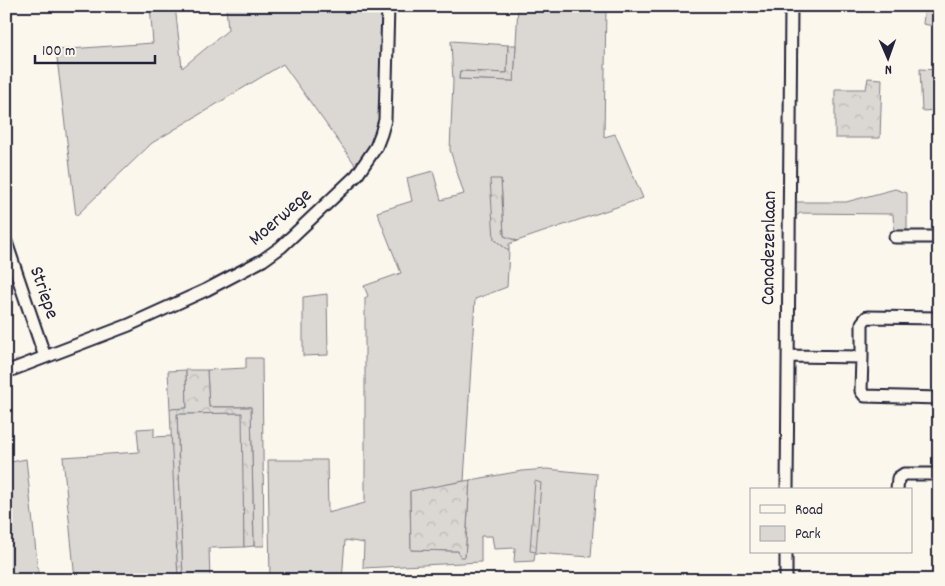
<svg xmlns="http://www.w3.org/2000/svg" width="945" height="586" viewBox="0 0 945 586" font-family="Dekko,sans-serif">
  <style>
    .green { fill: #dbd8d3; stroke: #7e7d87 }
    .forest { fill: url(#forest-crowns); stroke: #7e7d87 }
    .lines { fill: none; stroke-linecap: round; stroke-linejoin: round }
    .minor-casing { stroke: #22223b; stroke-width: 15 }
    .minor { stroke: #fbf7ec; stroke-width: 11 }
    .labels { text-anchor: middle; dominant-baseline: central; stroke-width: 4; stroke-linejoin: round; paint-order: stroke }
    .street-label { font-size: 20px; fill: #22223b; stroke: #fbf7ec }
  </style>
  <defs>
    <pattern id="forest-crowns" width="20" height="18" patternUnits="userSpaceOnUse" patternTransform="scale(1.25)"><rect width="20" height="18" fill="#dbd8d3"/><path d="M2 6a3 3 0 1 1 6 0M12 15a3 3 0 1 1 6 0" fill="none" stroke="#bcb9b6"/></pattern>
  </defs>
  <rect width="100%" height="100%" fill="#fbf7ec"/>
  <filter id="ink" filterUnits="userSpaceOnUse"><feTurbulence type="fractalNoise" baseFrequency=".02" numOctaves="2"/><feDisplacementMap in="SourceGraphic" scale="10" xChannelSelector="R" yChannelSelector="G"/><feConvolveMatrix kernelMatrix="1 2 1 2 8 2 1 2 1" color-interpolation-filters="sRGB"/></filter>
  <g filter="url(#ink)">
    <path class="green" d="M150 6H175L182 68 228 30 226 6H383L380 118 375 137 370 149 355 168 354 163 283 64 152 143 76 216 56 50 153 43Z
      M518 6H606L604 137 615 134 643 198 517 241 504 236 501 179 494 239 509 251 507 287 475 299 464 481 410 492 411 550 458 551 465 557 470 480 522 471 547 469 597 474 591 557 535 553 534 561 514 562 515 548 494 549 492 536H481V562L363 568 364 543 345 540 342 580H270L268 460H327L328 513 365 503V298L368 296 364 286 401 273 377 212 412 201 407 178 433 171 441 200 464 194 450 150 453 82 451 41 508 45 507 73 460 71 459 79 514 81Z
      M925 6H939V27L923 24Z
      M920 69 939 70V125L938 110 922 111Z
      M895 189 907 193V231H894L893 214 800 213 793 219V202H846Z
      M327 294 328 355 303 356V297Z
      M246 358H262L264 546H254L251 407H209L207 370 246 368Z
      M186 370 187 408 170 409 168 371Z
      M243 413 244 547 209 548 210 580H183L177 414Z
      M154 428V437L172 436 178 580H75L63 457 139 452 137 429Z
      M26 459 39 580H6V463Z"/>
    <path class="forest" d="M508 45H516L514 81 459 79 460 71 507 73Z
      M868 78 882 79 880 138H835V89H866Z
      M490 179H501L504 236 517 241 509 244V251L494 239Z
      M186 370H207L209 407H251L254 546 244 547 242 413 177 414 183 580H178L170 409 187 408Z
      M470 480 465 557H460L458 551 411 550 410 491Z
      M535 481 541 483 536 552 530 551Z"/>
    <g class="lines">
      <g class="minor-casing">
        <path id="minor" d="M895 237H939
          M6 242 45 357
          M788 356 862 357 861 391 865 396 939 398
          M862 357V323L867 317 939 318
          M6 372 129 325 206 290 263 260 281 247 357 175 376 147 381 134 385 120 388 6
          M787 490 791 6
          M897 490 898 478 904 474H939
          M786 580V552"/>
      </g>
      <use href="#minor" class="minor"/>
    </g>
  </g>
  <g class="labels">
    <g class="street-label">
      <text transform="translate(281 218) rotate(-41)">Moerwege</text>
      <text transform="translate(770 248) rotate(-89)">Canadezenlaan</text>
      <text transform="translate(43 293) rotate(71)">Striepe</text>
    </g>
  </g>
  <rect width="945" height="586" fill="none" stroke="#fbf7ec" stroke-width="25"/>
  <rect x="12" y="12" width="920" height="561" fill="none" stroke="#22223b" stroke-width="2" filter="url(#ink)"/>
  <rect x="750" y="488" width="162" height="65" fill="#fbf7ec" stroke="#a4a2a5"/>
  <rect x="760" y="505" width="25" height="8" fill="#fbf7ec" stroke="#a4a2a5"/>
  <text x="795" y="514" font-size="15" fill="#22223b">Road</text>
  <rect x="760" y="526" width="25" height="15" fill="#dbd8d3" stroke="#a4a2a5"/>
  <text x="795" y="538" font-size="15" fill="#22223b">Park</text>
  <g transform="translate(888 58) rotate(178)" stroke="#fbf7ec" stroke-width="4" paint-order="stroke">
  <path d="M0-4L9 19L0 12L-9 19Z" fill="#22223b"/>
  <text y="-8" font-size="14" font-weight="bold" text-anchor="middle" fill="#22223b">N</text>
  </g>
  <path d="M35 55v8h120v-8" fill="none" stroke="#22223b" stroke-width="2.5"/>
  <text x="42" y="55" font-size="15" fill="#22223b" stroke="#fbf7ec" stroke-width="4" paint-order="stroke">100 m</text>
</svg>
